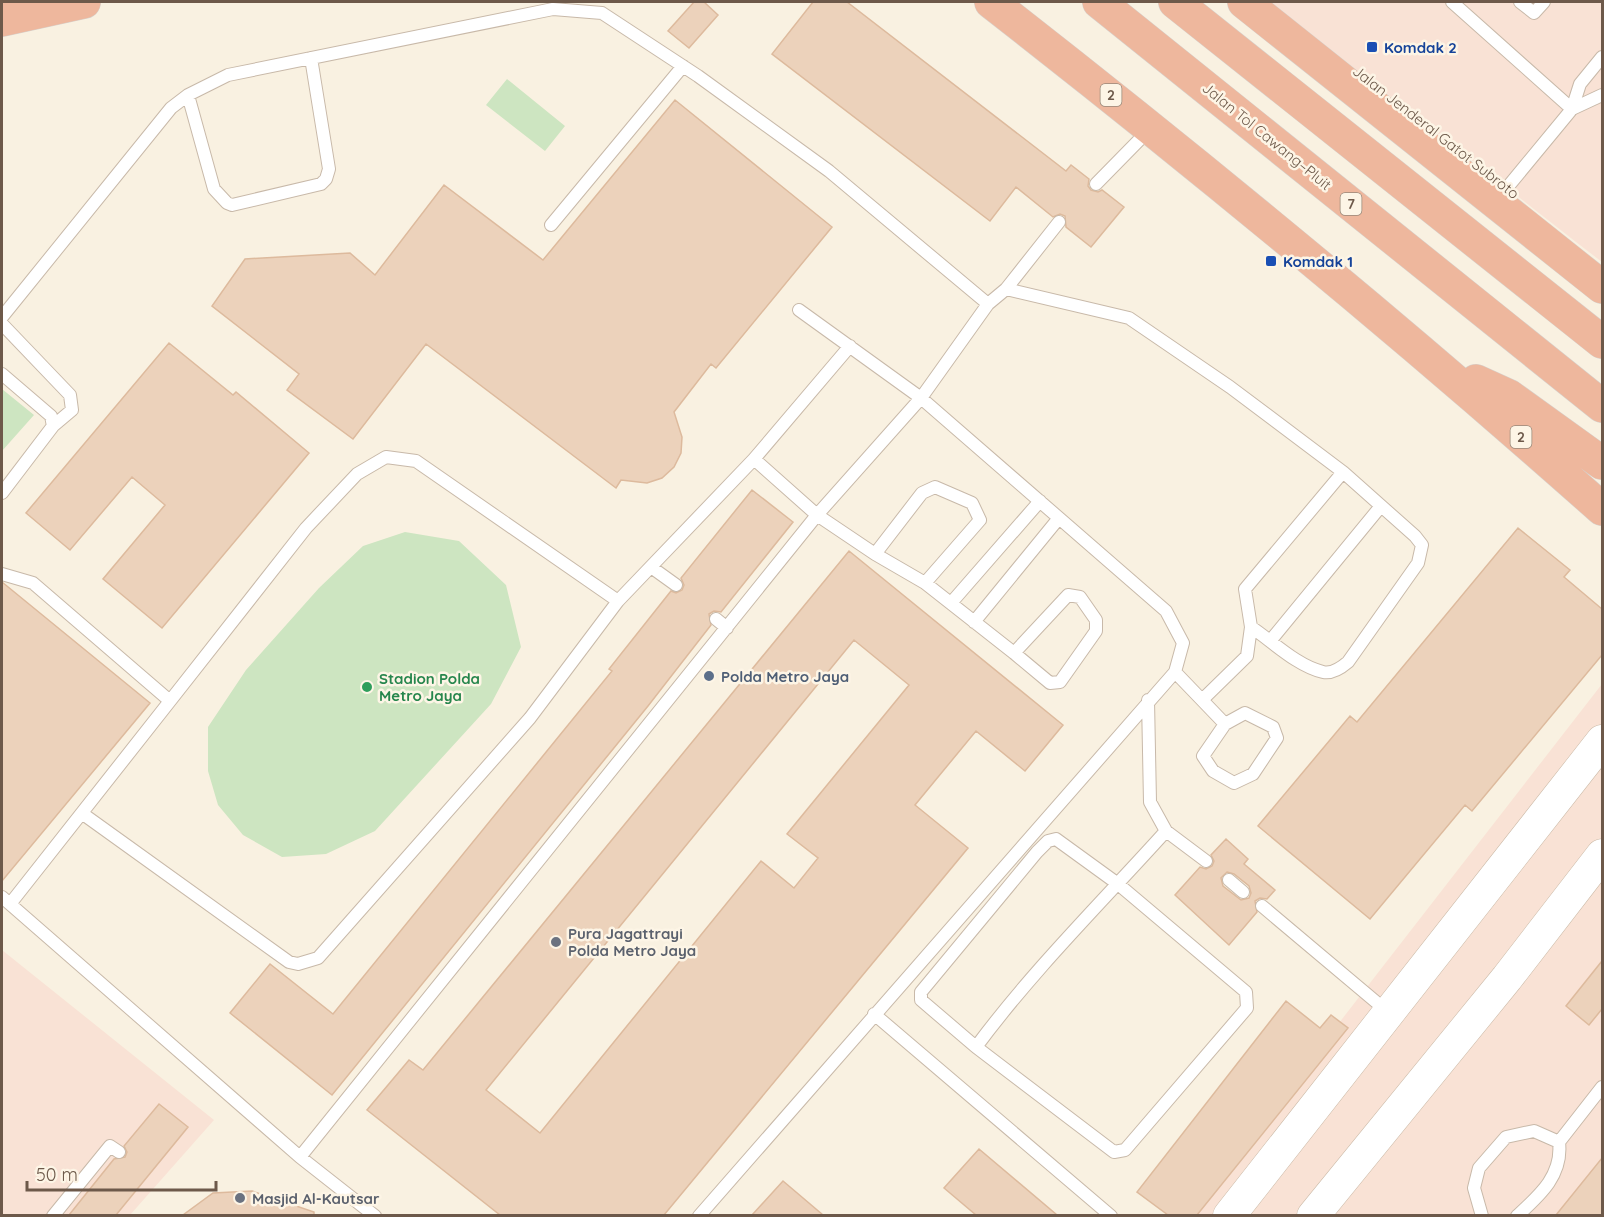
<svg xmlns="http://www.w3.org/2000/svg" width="1604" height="1217" viewBox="0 0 1604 1217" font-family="Quicksand,sans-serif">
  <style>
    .commercial { fill: #f9e2d5 }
    .green { fill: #cde5c1 }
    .building { fill: #ecd2bb; stroke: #ddba9d; stroke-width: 1.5; fill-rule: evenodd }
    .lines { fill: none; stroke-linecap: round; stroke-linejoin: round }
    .lane-casing { stroke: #c8b9a9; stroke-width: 14 }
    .secondary-casing { stroke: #cbbaa7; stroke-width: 33 }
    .highway-casing { stroke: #d6d1cc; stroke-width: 34 }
    .lane { stroke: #fff; stroke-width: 12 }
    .secondary { stroke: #fff; stroke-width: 32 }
    .highway { stroke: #eeb79d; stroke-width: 33 }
    .transit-dot { fill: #1a4fb4; stroke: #fdf5e6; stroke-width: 2 }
    .service-dot { fill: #5c6f8a; stroke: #fdf5e6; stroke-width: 2 }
    .leisure-dot { fill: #2e9e5b; stroke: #fdf5e6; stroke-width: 2 }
    .worship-dot { fill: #6b7280; stroke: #fdf5e6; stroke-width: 2 }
    .labels { text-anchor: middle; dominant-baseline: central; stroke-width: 5; stroke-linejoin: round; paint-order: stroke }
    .shield { fill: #fdf5e6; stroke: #988879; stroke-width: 1.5 }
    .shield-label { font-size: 14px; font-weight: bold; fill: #6d594a }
    .transit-label { font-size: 15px; font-weight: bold; fill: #164399; stroke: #fdf5e6; text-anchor: start }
    .street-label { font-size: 15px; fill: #6d594a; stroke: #fdf5e6 }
    .service-label { font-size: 15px; font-weight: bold; fill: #4e5e75; stroke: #fdf5e6; text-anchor: start }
    .leisure-label { font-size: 15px; font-weight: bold; fill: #27864d; stroke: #fdf5e6; text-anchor: start }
    .worship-label { font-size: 15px; font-weight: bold; fill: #5b616d; stroke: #fdf5e6; text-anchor: start }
  </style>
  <rect width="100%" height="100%" fill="#f9f1e1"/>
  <path class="commercial" d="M1270 2H1602V262L1576 242Z
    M1602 684V1215H1190Z
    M2 950 214 1120 130 1215H2Z"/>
  <path class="green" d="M507 79 565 126 545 151 486 105Z
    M2 389 34 415 2 451Z
    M405 532 459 541 506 585 521 647 491 704 375 831 326 854 282 857 243 835 218 805 208 771V727L246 670 319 588 363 546Z"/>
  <path class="building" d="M694 2H704L718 15 689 48 668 31Z
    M813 2H847L1066 171 1071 165 1089 179 1088 186 1091 190 1098 192 1102 190 1124 207 1091 247 1066 227 1065 216 1060 214 1053 217 1016 187 990 221 772 54Z
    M675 100 832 227 716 368 711 364 674 412 682 437 681 453 674 467 662 478 647 483 621 480 616 488 426 344 353 439 287 390 299 374 212 306 245 259 350 253 375 275 444 185 543 260Z
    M169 343 233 395 236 392 309 453 162 628 103 579 165 505 132 477 70 550 26 513Z
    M752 490 793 522 721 612 714 611 709 614 711 625 648 706 332 1095 230 1013 270 964 333 1014 612 671 609 669 671 591 676 593 682 590 684 585 681 578Z
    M1518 528 1570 570 1564 577 1602 609V655L1472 811 1465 805 1370 919 1258 826 1350 716 1357 722Z
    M849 551 1063 725 1025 771 976 731 915 805 968 848 664 1215H500L367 1110 409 1060 423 1070ZM854 640 909 685 787 834 818 858 794 888 761 861 540 1133 486 1090Z
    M2 582 150 703 2 881Z
    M1226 839 1248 859 1244 864 1275 890 1267 899 1260 898 1255 901 1257 912 1229 945 1175 895 1200 867 1206 869 1212 866 1214 861 1211 855ZM1227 872 1234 874 1249 886 1251 893 1249 898 1241 900 1223 886 1221 878Z
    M1602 961V1009L1589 1025 1566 1006Z
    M1286 1001 1320 1028 1331 1015 1348 1028 1197 1215H1168L1137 1192Z
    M159 1104 188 1127 116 1215H69L114 1159 125 1157 127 1152 124 1146Z
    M979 1149 1057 1215H976L944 1188Z
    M1602 1158V1215H1556Z
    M783 1181 823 1215H752Z
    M252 1191 314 1212V1215H183L213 1193Z"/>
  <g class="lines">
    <g class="lane-casing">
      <path id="lane" d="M1452 2 1572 109 1580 84 1602 57
        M1520 2 1534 13 1544 2
        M188 95 214 189 227 203 232 205 321 184 326 179 329 169 311 58
        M1096 184 1149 130
        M1506 189 1572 109 1602 95
        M551 225 683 66
        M1006 289 1129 318 1230 387 1343 472 1245 589 1251 627 1247 656 1202 700
        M799 310 921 398 988 304 1006 289 1059 222
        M2 317 171 108 188 95 228 75 553 9 602 13 698 76 829 171 988 304
        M2 324 70 395 72 410 53 426
        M2 374 51 416 53 426 2 493
        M651 567 676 585
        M2 574 33 583 170 701 10 904 2 897
        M925 583 1014 653 1068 595 1080 597 1096 620V631L1060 682 1050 683 1014 653
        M951 603 1040 501
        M716 619 727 628
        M974 622 1059 518
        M1251 627C1272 641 1297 666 1323 672 1332 674 1341 668 1348 662L1418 563 1422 545 1415 536 1343 472
        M1271 640 1381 506
        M1175 672 1225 724
        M1148 700 1150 802 1166 831 1206 861
        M170 701 306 528 357 474 386 457 416 461 618 601
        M1245 713 1273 727 1277 738 1253 774 1234 783 1213 771 1203 756 1225 724Z
        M83 814 289 962 298 964 318 958 530 718 618 601 754 459 850 346
        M1229 880 1243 892
        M10 904 300 1157 375 1216
        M1262 906 1388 1012
        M874 1014 1111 1216
        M976 1047 921 1000V992L1037 852 1048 841 1056 839 1118 884 1246 992 1247 1008 1125 1150 1114 1152 976 1047C1033 970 1102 902 1166 831
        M300 1157 817 515 875 554 922 493 935 487 972 503 980 520 925 583 875 554
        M53 1216 110 1146 119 1152
        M699 1216 1175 672 1183 643 1166 611 921 398 817 515 754 459
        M1482 1216 1474 1188 1479 1168 1506 1137 1534 1131 1559 1142
        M1517 1216C1540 1195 1563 1175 1559 1142L1602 1087"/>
    </g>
    <g class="secondary-casing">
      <path id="secondary" d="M1229 1216 1602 741
        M1313 1216 1507 978 1602 855"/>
    </g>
    <g class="highway-casing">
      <path id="highway" d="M991 2C1200 165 1404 333 1602 509
        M1099 2 1602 406
        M1175 2 1602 342
        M1244 2 1602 287
        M2 20 84 2
        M1476 381 1509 396 1602 463"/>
    </g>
    <use href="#lane" class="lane"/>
    <use href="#secondary" class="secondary"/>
    <use href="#highway" class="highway"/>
  </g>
  <g class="transit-dot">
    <rect x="1366" y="41" width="12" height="12" rx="3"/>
    <rect x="1265" y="255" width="12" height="12" rx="3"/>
  </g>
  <circle class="service-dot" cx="709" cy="676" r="6"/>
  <circle class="leisure-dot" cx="367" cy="687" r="6"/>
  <g class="worship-dot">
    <circle cx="556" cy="942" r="6"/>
    <circle cx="240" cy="1198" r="6"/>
  </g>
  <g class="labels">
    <g class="shield">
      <rect x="1100.5" y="84" width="21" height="22" rx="4.5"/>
      <rect x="1340.5" y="193" width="21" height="22" rx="4.5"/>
      <rect x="1510.5" y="426" width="21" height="22" rx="4.5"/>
    </g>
    <g class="shield-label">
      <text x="1111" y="95">2</text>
      <text x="1351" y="204">7</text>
      <text x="1521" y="437">2</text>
    </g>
    <g class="transit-label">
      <text x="1384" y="47">Komdak 2</text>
      <text x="1283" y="261">Komdak 1</text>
    </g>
    <g class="street-label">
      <text transform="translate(1436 132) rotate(38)">Jalan Jenderal Gatot Subroto</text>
      <text transform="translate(1267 136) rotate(39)">Jalan Tol Cawang–Pluit</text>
    </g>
    <g class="service-label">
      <text x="721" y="676">Polda Metro Jaya</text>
    </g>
    <g class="leisure-label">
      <text x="379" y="678">Stadion Polda<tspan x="379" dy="17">Metro Jaya</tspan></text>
    </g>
    <g class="worship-label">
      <text x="568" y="933">Pura Jagattrayi<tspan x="568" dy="17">Polda Metro Jaya</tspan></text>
      <text x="252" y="1198">Masjid Al-Kautsar</text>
    </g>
  </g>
  <rect width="1604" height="1217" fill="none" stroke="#6d594a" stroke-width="6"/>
  <path d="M27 1181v9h189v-9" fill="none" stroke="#6d594a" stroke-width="3"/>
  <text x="36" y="1181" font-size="18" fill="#6d594a" stroke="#fdf5e6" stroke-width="4.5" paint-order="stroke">50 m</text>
</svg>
